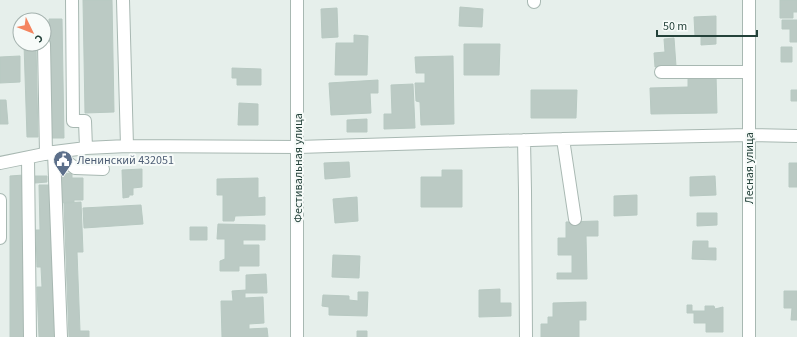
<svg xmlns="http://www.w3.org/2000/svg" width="797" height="337" viewBox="0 0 797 337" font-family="'Source Sans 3',sans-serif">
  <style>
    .building { fill: #bbcac4; stroke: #b8c9c2 }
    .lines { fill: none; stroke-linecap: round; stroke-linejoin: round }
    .minor-casing { stroke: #a8b8b2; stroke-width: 14 }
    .minor { stroke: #fff; stroke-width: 12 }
    .labels { text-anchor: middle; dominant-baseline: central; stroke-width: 4; stroke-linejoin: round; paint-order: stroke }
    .service-label { font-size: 12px; fill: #4e5e75; stroke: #f7fbf9; text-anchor: start }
    .street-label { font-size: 12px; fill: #24423a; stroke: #f7fbf9 }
  </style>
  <rect width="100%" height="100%" fill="#e6efeb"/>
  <path class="building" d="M83 0H112L114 112 85 113Z
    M780 0H797V12H793V18H780Z
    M460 7 483 9 482 27 459 26Z
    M337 8 338 37 322 38 321 9Z
    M716 16V44L701 45V36H695L694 17Z
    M24 17H35V20H24Z
    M49 19H62L64 138H51Z
    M782 20H797V42H790V29H782Z
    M354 35 368 36 367 75H335L336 43H354Z
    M674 38 676 66 655 67 654 53 665 52 664 39Z
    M24 44H36L38 137H27Z
    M464 44H500L499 75H464Z
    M781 47H792V62H781Z
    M20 56V82L0 83V57Z
    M453 56 454 124 421 125 420 102 416 101 415 83H425V73H416L415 57Z
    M232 68 261 69V85H237V78H232Z
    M716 75 717 113 651 114 650 88 688 87V76Z
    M378 80V93H370L371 113 331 115 329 83Z
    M413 84 415 128 384 129V114H392L391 85Z
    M531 90H577L576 118H531Z
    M791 90H797V101H791Z
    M0 100H6L8 124H0Z
    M239 103 258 104V125H238Z
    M367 119V132H347V120Z
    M349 162 350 177 325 179 324 163Z
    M789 163H797V187H789Z
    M142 169V187L133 188V195H129V197L123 198 122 170Z
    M442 170H462V207H421V177H442Z
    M72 173V178H83V200H74V202L58 203V174Z
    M24 175V337H10V176Z
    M34 176H47V182L35 183Z
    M715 176 716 195 690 196V177Z
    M258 178V198L265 197V215L235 216 234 221H223V195H217V179Z
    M39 185H50L56 337H39L37 287H42L41 267H37L36 230H40Z
    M637 195V215L614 216V196Z
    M357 197 358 221 335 223 333 199Z
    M81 202 83 252H77L80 331H89V337H69L64 203Z
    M141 205 143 224 84 228 83 208Z
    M697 213H717V225L697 226Z
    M598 221V236H586L587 279H557V273H572V255H558V238H566V222Z
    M218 224 265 225V240H243V245H259V266H239V271H220V261L225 259V239H217Z
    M190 227H207V240H190Z
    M693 241H708V248H716V260L692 259Z
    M333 255 360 256 359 278 332 277Z
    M266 274 267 293H245V298L263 297 264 323 249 324V329L267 328 268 337H222L221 301H233L232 291 246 290V275Z
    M500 289V303H511V316L479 317V290Z
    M784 291H797V320H791L792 308H784Z
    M358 292H368L367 316 329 315V307L322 306 323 295 349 296V300L358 301Z
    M586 302V320H579V337H541V324H548V317H553V303Z
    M687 305H692V311H705V306H714L715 309 723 307V332H706V323H694V313H687Z
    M357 331H367V337H357Z"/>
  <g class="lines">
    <g class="minor-casing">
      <path id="minor" d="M72 0 73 121H85L86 148
        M123 0 127 146
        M297 0V337
        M534 0V2
        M44 44 46 154
        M661 72H749
        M563 139 575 219
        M524 140 525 191 526 337
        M54 152 61 337
        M54 152 75 168 103 169
        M28 158 30 337
        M0 163 54 152 86 148 127 146 298 147 563 139 749 135 797 136
        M0 200V238
        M749 337V0"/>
    </g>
    <use href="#minor" class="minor"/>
  </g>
  <defs>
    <g id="civic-pin" transform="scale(1)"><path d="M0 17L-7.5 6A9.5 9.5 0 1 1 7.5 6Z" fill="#5c6f8a" stroke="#f7fbf9"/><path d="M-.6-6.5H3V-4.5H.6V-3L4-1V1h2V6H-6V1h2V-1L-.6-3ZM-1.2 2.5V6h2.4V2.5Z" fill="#fff"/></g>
  </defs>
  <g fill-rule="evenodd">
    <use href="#civic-pin" x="63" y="160"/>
  </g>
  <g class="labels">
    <g class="service-label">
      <text x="77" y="160">Ленинский 432051</text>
    </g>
    <g class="street-label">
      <text transform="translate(298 168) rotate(-90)">Фестивальная улица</text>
      <text transform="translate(749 168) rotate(-90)">Лесная улица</text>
    </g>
  </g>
  <g transform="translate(32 32) rotate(133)"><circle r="19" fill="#f7fbf9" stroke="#a3b1ad"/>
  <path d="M0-3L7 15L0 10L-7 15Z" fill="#f4845f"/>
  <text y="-6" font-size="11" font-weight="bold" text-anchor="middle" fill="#24423a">С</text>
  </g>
  <path d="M657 30v6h100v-6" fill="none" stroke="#24423a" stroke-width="2"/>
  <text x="663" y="30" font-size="12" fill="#24423a" stroke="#f7fbf9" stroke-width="3" paint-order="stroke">50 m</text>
</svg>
